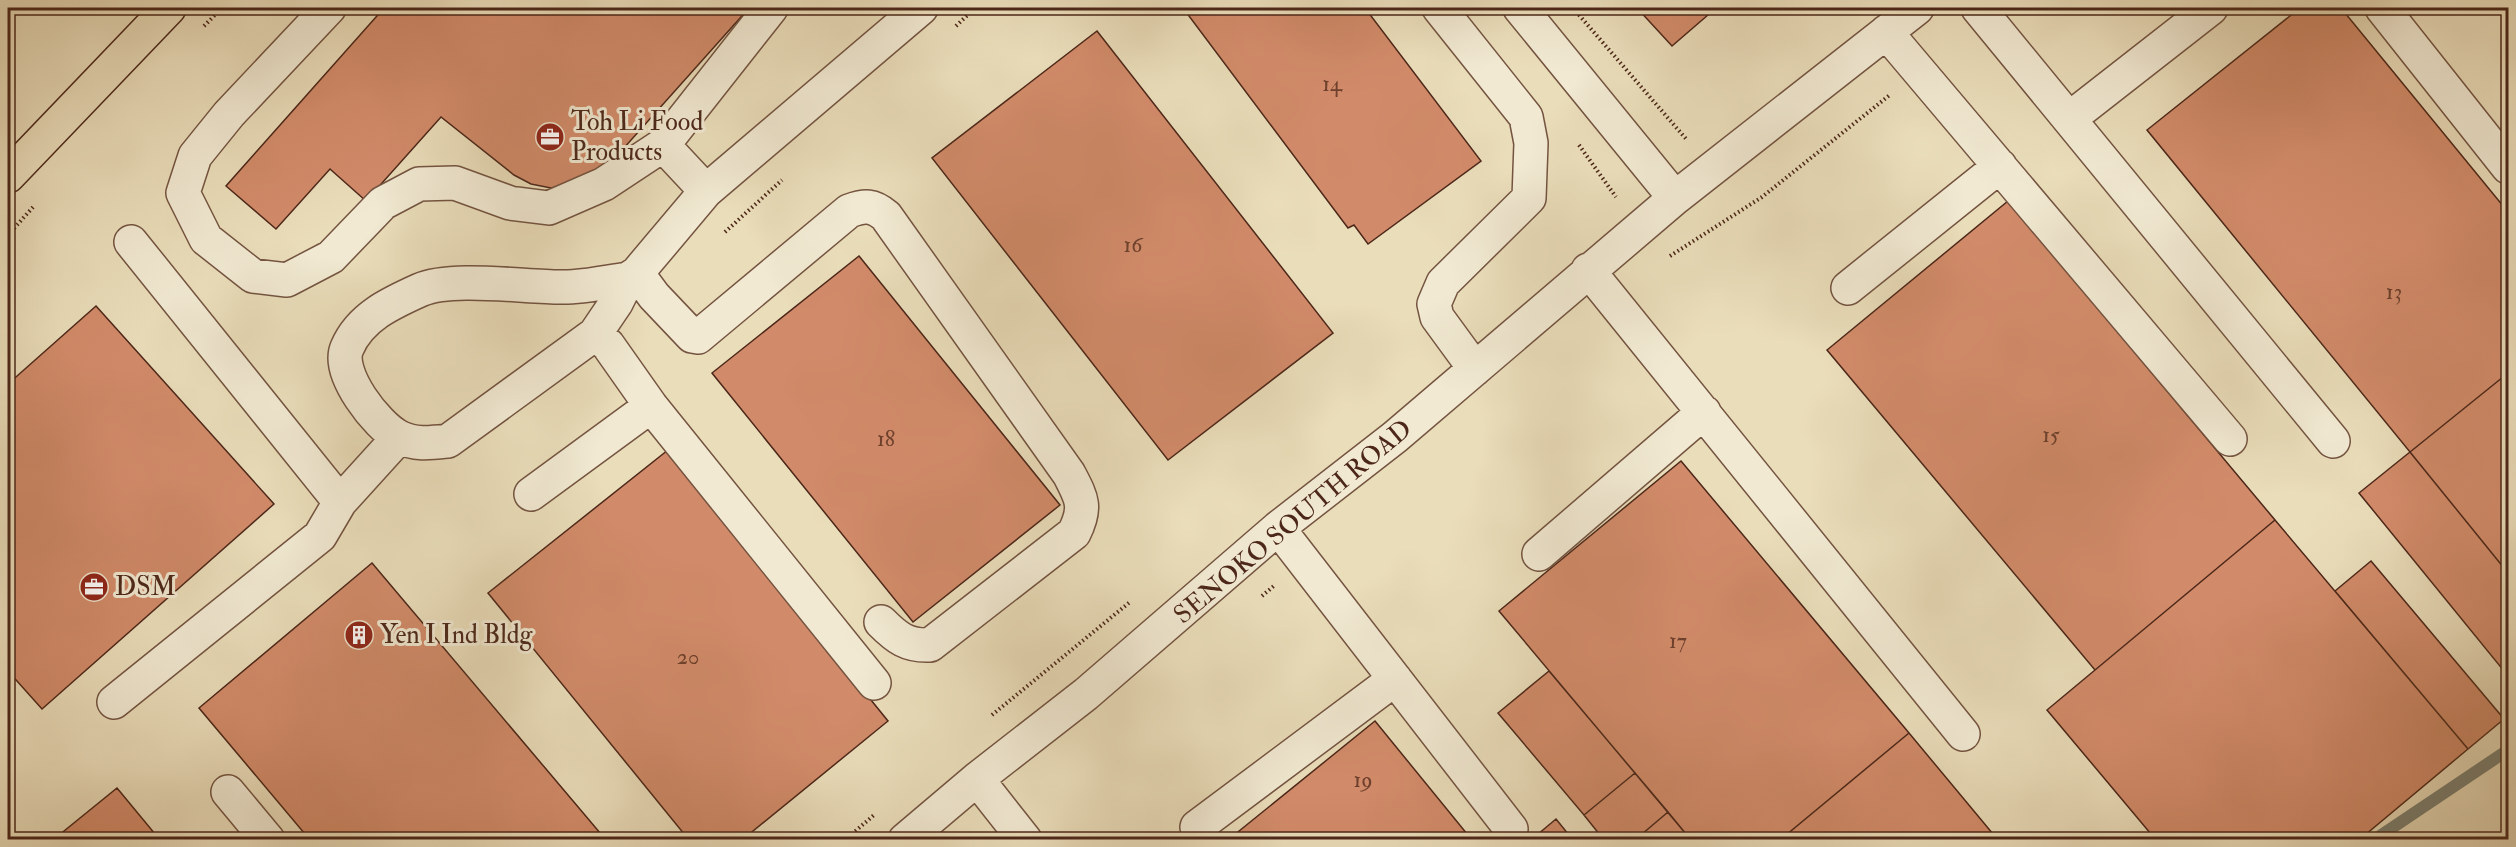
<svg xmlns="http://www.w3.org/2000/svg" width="2516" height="847" viewBox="0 0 2516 847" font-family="'IM FELL Double Pica',serif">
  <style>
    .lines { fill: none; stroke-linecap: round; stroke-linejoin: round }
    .stream { stroke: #7a8073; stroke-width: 12 }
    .building { fill: #d28b6a; stroke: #4c2719; stroke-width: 1.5 }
    .minor-casing { stroke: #745441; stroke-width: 36 }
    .major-casing { stroke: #4c2719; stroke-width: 36 }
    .path { stroke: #4c2719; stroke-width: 4; stroke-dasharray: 1.5 3; stroke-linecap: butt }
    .minor { stroke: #f1e9d2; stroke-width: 33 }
    .major { stroke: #eaddba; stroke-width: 33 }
    .labels { text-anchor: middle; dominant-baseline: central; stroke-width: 6; stroke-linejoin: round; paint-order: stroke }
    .number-label { font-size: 22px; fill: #6e402d }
    .poi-label { font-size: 26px; fill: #4c2719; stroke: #f1e9d2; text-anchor: start }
    .street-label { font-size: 26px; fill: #4c2719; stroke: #f1e9d2 }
  </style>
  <rect width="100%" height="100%" fill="#eaddba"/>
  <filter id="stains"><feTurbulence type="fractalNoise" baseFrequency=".00333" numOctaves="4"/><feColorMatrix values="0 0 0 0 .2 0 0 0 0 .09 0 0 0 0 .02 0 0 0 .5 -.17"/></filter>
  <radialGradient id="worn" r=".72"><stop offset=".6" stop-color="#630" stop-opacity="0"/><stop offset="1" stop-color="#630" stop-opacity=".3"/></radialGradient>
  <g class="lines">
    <path class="stream" d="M2374 840 2508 750"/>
  </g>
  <path class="building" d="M384 8H749L615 158 584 181 551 188 531 184 514 175 441 117 366 201 330 169 276 229 226 186Z
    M1183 8H1365L1481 161 1368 244 1354 225 1348 228Z
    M1637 8H1716L1672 46Z
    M2300 8H2341L2508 212V373L2410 452 2147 130Z
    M1097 31 1333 333 1168 460 932 158Z
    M2008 201 2275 520 2095 670 1827 350Z
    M859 256 1060 505 913 622 712 373Z
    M96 306 274 504 42 709 8 671V384Z
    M2508 373V573L2410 452Z
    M668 450 888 721 742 840H689L488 593Z
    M2410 452 2508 573V676L2359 493Z
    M1681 461 1909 733 1780 840H1691L1499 611Z
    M2275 520 2468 749 2359 840H2156L2047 710Z
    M2371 561 2504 719 2468 749 2335 591Z
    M372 563 606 840H310L199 708Z
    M1549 671 1635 773 1584 815 1498 713Z
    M1375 721 1472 840H1228Z
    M1909 733 1998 840H1780Z
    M1635 773 1668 812 1635 840H1604L1584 815Z
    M117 788 160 840H53Z
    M1668 812 1691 840H1635Z
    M1556 819 1573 840H1531Z"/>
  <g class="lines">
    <g class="minor-casing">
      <path id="minor" d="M329 8 229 114 195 156 183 193 206 239 253 276 287 280 331 257 383 203 419 184 455 183 510 203 549 208 604 184 663 145 771 8
        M1439 8 1526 117 1531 143 1529 198 1443 283 1434 304 1437 317 1475 369
        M1520 8 1675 198
        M1978 8 2333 441
        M2382 8 2508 167
        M1886 32 2230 439
        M2069 119 2211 8
        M663 145 706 191
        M131 242 340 502
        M1588 270 1963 734
        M637 273 654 296 692 336 698 337 849 211C865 205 873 205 886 216L1069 474C1082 499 1087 507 1074 533L930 645C907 646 897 638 881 622
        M628 279 616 303 595 334 448 441C430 443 415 445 399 437 377 426 336 373 347 348 360 317 391 303 420 290 451 276 524 287 560 287 582 288 606 282 628 279L637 273 706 191 921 8
        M1848 288 2000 166
        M595 334 608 345 651 406 874 683
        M531 494 651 406
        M1278 528 1511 829
        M1539 554 1704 412
        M114 702 320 536 340 502 399 437
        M977 779 1025 840
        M228 792 268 840
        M1197 827 1395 679
        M905 840 977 779 1086 694 1278 528 1395 437 1675 198 1917 8"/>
    </g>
    <g class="major-casing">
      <path id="major" d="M8 176 169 8"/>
    </g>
    <path class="path" d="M1573 8 1687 140
      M204 26 222 8
      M956 26 975 8
      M1579 145 1616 197
      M725 232 782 180
      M8 235 34 206
      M1670 256 1762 197 1891 94
      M1262 596 1275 585
      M992 715 1130 602
      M845 840 874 815"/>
    <use href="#minor" class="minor"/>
    <use href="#major" class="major"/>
  </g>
  <defs>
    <g id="office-disc" transform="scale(1.5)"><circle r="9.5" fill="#8f2418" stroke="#f1e9d2"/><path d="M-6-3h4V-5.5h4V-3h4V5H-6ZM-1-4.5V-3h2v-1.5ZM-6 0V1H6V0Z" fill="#fff"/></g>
    <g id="building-disc" transform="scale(1.5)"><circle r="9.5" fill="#8f2418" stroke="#f1e9d2"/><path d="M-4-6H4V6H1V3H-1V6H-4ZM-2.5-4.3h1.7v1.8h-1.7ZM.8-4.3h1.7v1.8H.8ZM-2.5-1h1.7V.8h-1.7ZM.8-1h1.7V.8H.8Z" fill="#fff"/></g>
  </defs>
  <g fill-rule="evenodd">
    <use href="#office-disc" x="550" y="137"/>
    <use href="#office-disc" x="94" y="587"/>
    <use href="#building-disc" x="359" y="635"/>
  </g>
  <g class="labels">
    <g class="number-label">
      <text x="1332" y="84">14</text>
      <text x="1133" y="245">16</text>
      <text x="2394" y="292">13</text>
      <text x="2051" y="435">15</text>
      <text x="886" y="439">18</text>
      <text x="1678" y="641">17</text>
      <text x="688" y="657">20</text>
      <text x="1363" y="780">19</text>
    </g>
    <g class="poi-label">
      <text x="571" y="122">Toh Li Food<tspan x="571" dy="30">Products</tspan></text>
      <text x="115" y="587">DSM</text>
      <text x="380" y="635">Yen I Ind Bldg</text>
    </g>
    <g class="street-label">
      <text transform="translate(1293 522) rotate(-40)">SENOKO SOUTH ROAD</text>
    </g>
  </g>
  <rect width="2516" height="847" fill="none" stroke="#eaddba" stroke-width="30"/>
  <rect x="9" y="9" width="2498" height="829" fill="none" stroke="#4c2719" stroke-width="3"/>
  <rect x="15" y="15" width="2486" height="817" fill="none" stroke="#4c2719" stroke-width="1.5"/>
  <rect width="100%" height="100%" filter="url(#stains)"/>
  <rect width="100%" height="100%" fill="url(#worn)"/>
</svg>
